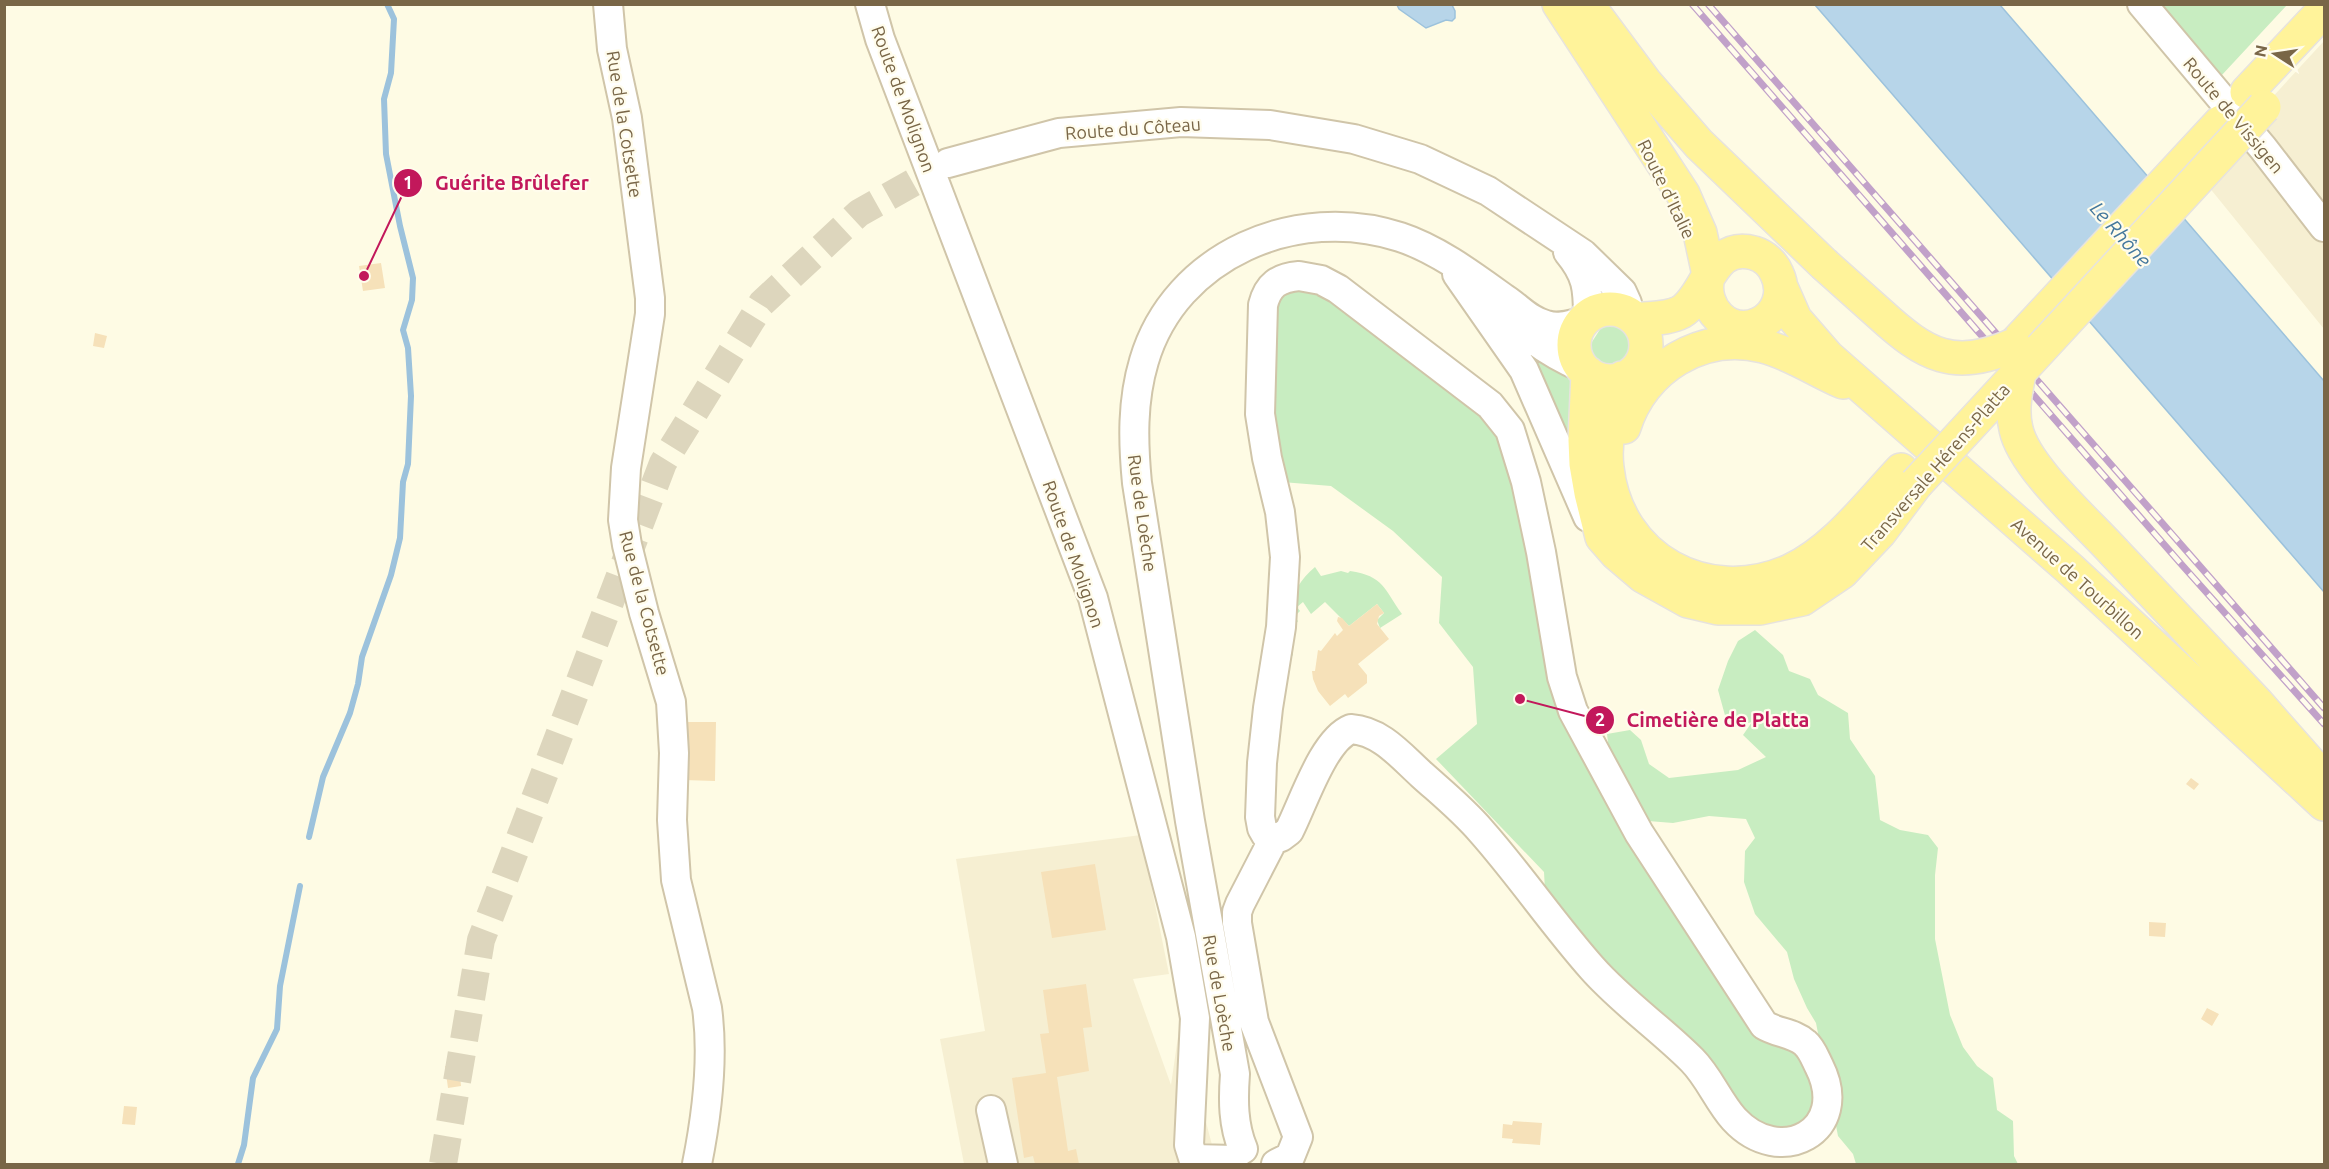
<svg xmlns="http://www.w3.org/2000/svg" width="2329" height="1169" viewBox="0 0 2329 1169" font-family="Ubuntu,sans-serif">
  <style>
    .residential { fill: #f6efd2 }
    .green { fill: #c8edc1 }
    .water { fill: #b7d5e9; stroke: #9cc2dc; stroke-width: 1.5 }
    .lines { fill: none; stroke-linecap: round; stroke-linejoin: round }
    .stream { stroke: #9cc2dc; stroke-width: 6 }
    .building { fill: #f6e1b9 }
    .minor-tunnel { stroke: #ddd6bd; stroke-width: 28; stroke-dasharray: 28 14; stroke-linecap: butt }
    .minor-casing { stroke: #d0c5a9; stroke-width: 32 }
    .major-casing { stroke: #e7e3de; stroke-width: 36 }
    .minor { stroke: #fff; stroke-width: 28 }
    .major { stroke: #fff39a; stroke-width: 33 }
    .rail-casing { stroke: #c1a1c9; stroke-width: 7 }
    .rail { stroke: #fffcec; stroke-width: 4.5; stroke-dasharray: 14; stroke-linecap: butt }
    .major-bridge-casing { stroke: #e7e3de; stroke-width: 36; stroke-linecap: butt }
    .major-bridge { stroke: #fff39a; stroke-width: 33 }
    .labels { text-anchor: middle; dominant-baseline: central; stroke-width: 4.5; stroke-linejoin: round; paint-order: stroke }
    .street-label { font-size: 18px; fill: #796647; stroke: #fffcec }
    .water-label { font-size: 20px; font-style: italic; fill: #44789d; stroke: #fffcec }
    .leader { fill: none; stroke: #c2185b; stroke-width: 2 }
    .callout-dot { fill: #c2185b; stroke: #fffcec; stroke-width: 2 }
    .mark-label { font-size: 18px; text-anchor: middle; font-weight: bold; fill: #fff }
    .callout-label { font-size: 20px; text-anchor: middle; font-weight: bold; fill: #c2185b; stroke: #fffcec; stroke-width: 4.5; stroke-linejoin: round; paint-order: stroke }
  </style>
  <rect width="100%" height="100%" fill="#fefbe4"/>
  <path class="residential" d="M2324 41V329L2200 176Z
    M1141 835 1169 974 1133 979 1171 1085 1180 1023 1217 1164H964L940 1039 985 1031 956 859Z"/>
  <path class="green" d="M2155 5H2287L2221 76Z
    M1322 285 1490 411 1522 487 1557 674 1634 840 1801 1052 1822 1103 1791 1132 1757 1127 1594 956 1545 891 1544 872 1436 759 1477 724 1473 667 1439 623 1442 577 1393 531 1331 486 1282 482 1266 409 1269 315 1283 286Z
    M1606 320C1653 321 1627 398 1590 357V345Z
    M1531 350 1568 375 1572 382 1574 456 1527 354Z
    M1315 567 1321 576 1341 571 1348 573 1350 571C1384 576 1384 589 1402 614L1380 628 1377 620 1384 613 1377 604 1349 626 1325 602 1311 614 1303 602 1297 607 1300 611 1294 617 1298 621 1293 628 1296 632 1291 637 1294 642 1290 647 1293 650V655L1289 659 1284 657C1288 621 1285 592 1315 567Z
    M1755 630 1783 655 1789 671 1810 679 1818 695 1848 713 1850 739 1875 776 1880 820 1900 830 1928 835 1938 848 1935 875V939L1950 1015 1963 1047 1977 1066 1993 1078 1997 1110 2013 1121 2014 1156 2018 1164H1856L1853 1154 1838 1136 1816 1023 1807 1008 1794 979 1787 952 1755 914 1744 882 1745 851 1755 838 1746 819 1709 816 1673 823 1636 820 1610 759 1607 734 1630 730 1641 740 1649 764 1669 778 1738 770 1766 757 1743 735 1752 722 1740 725 1726 719 1718 690 1728 661 1738 641Z"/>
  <path class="water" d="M1397 5H1452L1455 11V18L1452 21 1446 20 1426 28 1399 9Z
    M1815 5H2000L2324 381V592Z"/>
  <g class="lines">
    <path class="stream" d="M309 837 323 777 350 713 358 684 362 657 391 575 400 538 403 482 408 464 411 396 408 348 403 330 412 300 413 278 400 226 386 154 384 99 391 73 394 19 387 4
      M238 1164 244 1145 253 1078 277 1029 280 986 300 886"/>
  </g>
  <path class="building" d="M381 263 385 288 363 291 359 266Z
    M95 333 107 336 104 348 93 346Z
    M1377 604 1384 613 1379 616 1377 624 1389 639 1358 664 1367 675V683L1348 698 1345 694 1330 706 1318 691 1313 679 1312 671H1315L1318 650 1321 651 1335 633 1337 636 1343 630 1337 621 1338 617 1342 618 1349 626Z
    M686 722H716L715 781 684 780Z
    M2191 778 2199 784 2194 790 2186 784Z
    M1095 864 1106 930 1052 938 1041 872Z
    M2149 922 2166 923 2165 937 2149 936Z
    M1086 984 1092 1027 1083 1028 1089 1071 1057 1077 1068 1151 1076 1149 1079 1164H1035L1033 1156 1024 1158 1012 1078 1046 1073 1040 1034 1049 1033 1043 990Z
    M2207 1008 2219 1014 2212 1026 2201 1019Z
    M459 1065 461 1086 448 1088 445 1066Z
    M124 1106 137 1107 135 1125 122 1124Z
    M1513 1121 1542 1123 1540 1145 1512 1143 1513 1139 1502 1138 1503 1124 1512 1125Z"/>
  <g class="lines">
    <path class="minor-tunnel" d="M443 1164 481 940 663 463 762 303 859 213 948 163"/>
    <g class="minor-casing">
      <path id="minor" d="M608 4 612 49 627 118 650 298V314L626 468 623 520 627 545 644 613 671 702 674 753 672 820 676 880 707 1008C714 1059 707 1114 697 1164
        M870 4 880 39 1093 598 1181 937 1195 1018 1189 1145 1195 1164
        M2142 4 2263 148 2324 227
        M948 163 1059 133 1181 122 1270 125 1354 139 1420 159 1488 191 1583 254 1622 292 1627 303 1628 314
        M1568 252C1587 275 1588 288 1588 317
        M1457 274 1524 370 1588 517
        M1299 276 1321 280 1338 289 1490 405 1510 430 1526 482 1541 552 1562 677 1573 711 1639 833 1764 1025C1777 1033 1794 1033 1805 1043 1812 1049 1815 1058 1819 1066 1852 1131 1780 1169 1734 1119 1718 1101 1709 1077 1692 1060 1660 1028 1622 1002 1592 968 1553 924 1520 875 1481 831 1463 810 1442 793 1422 775 1401 756 1381 731 1351 729 1323 740 1303 804 1289 831L1281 837 1273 840 1266 835 1262 828 1260 817 1262 763 1268 708 1281 627 1285 557 1280 512 1267 458 1260 414 1263 305C1268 285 1278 278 1299 276Z
        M1509 318C1530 340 1555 356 1583 368
        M1273 840 1240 904 1237 912V923L1254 1022 1298 1137 1290 1157 1276 1164
        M991 1110 1003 1164
        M1243 1149C1233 1125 1233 1100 1235 1074L1190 821 1137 483C1133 442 1132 401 1144 361 1175 255 1297 203 1400 237 1437 249 1473 276 1505 299 1519 308 1529 321 1546 325 1558 329 1570 325 1582 322
        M1194 1159 1234 1160"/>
    </g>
    <g class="major-casing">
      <path id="major" d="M1559 4 1683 194 1700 233 1709 275
        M1587 4 1645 82 1699 144 1824 264
        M2247 92 2324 10
        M1780 285 1795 319 1828 357 2070 569 2324 804
        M1574 345a36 36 0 1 1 72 0a36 36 0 1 1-72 0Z
        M1636 320C1650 318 1668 319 1681 312 1708 296 1710 241 1754 253 1764 256 1773 264 1777 274 1786 293 1778 315 1759 324 1728 338 1700 307 1708 277
        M2014 345 2221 122
        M1588 373 1585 440 1586 464 1591 493 1602 537 1616 553 1643 576 1688 601 1718 608H1760L1802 599 1842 572 1880 532 1916 484
        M1622 378C1613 407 1603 437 1607 468 1617 559 1707 608 1790 571 1835 550 1868 505 1901 470
        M1624 427C1642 368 1702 331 1763 346 1791 353 1817 371 1843 382
        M2114 552 2257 703 2317 771"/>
    </g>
    <use href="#minor" class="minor"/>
    <use href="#major" class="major"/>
    <g class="rail-casing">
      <path id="rail" d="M1692 4 2182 565 2324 724
        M1708 4 2324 708"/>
    </g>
    <use href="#rail" class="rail"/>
    <g class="major-bridge-casing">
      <path id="major-bridge" d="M1824 264C1843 281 1861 297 1880 314 1925 355 1954 372 2014 345
        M2020 369C2016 389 2011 409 2016 429 2024 467 2087 522 2114 552
        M1916 484 2264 107"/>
    </g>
    <use href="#major-bridge" class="major-bridge"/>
  </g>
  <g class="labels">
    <g class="street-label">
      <text transform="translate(904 99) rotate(70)">Route de Molignon</text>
      <text transform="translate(2234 115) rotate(50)">Route de Vissigen</text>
      <text transform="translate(625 124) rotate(81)">Rue de la Cotsette</text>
      <text transform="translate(1133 128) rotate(-4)">Route du Côteau</text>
      <text transform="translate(1667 189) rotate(64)">Route d'Italie</text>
      <text transform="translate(1935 467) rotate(-49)">Transversale Hérens-Platta</text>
      <text transform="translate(1143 513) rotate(82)">Rue de Loèche</text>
      <text transform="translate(1074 554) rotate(71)">Route de Molignon</text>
      <text transform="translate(2078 578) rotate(42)">Avenue de Tourbillon</text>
      <text transform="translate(645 603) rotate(75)">Rue de la Cotsette</text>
      <text transform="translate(1220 993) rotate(80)">Rue de Loèche</text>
    </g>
    <g class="water-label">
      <text transform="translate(2121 234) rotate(48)">Le Rhône</text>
    </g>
  </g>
  <path class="leader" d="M364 276L408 183M1520 699L1600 720"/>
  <g class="callout-dot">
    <circle cx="364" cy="276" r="6"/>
    <circle cx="1520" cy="699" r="6"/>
    <circle cx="408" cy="183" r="15"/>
    <circle cx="1600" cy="720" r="15"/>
  </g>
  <g class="mark-label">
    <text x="408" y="189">1</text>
    <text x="1600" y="726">2</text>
  </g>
  <g class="callout-label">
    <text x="512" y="190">Guérite Brûlefer</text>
    <text x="1718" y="727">Cimetière de Platta</text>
  </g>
  <rect width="2329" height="1169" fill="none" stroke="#796647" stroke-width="12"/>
  <g transform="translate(2275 54) rotate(282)" stroke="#fffcec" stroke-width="4.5" paint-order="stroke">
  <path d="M0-4.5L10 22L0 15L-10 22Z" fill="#796647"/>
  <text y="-9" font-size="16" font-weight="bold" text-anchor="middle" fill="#796647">N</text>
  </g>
</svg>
